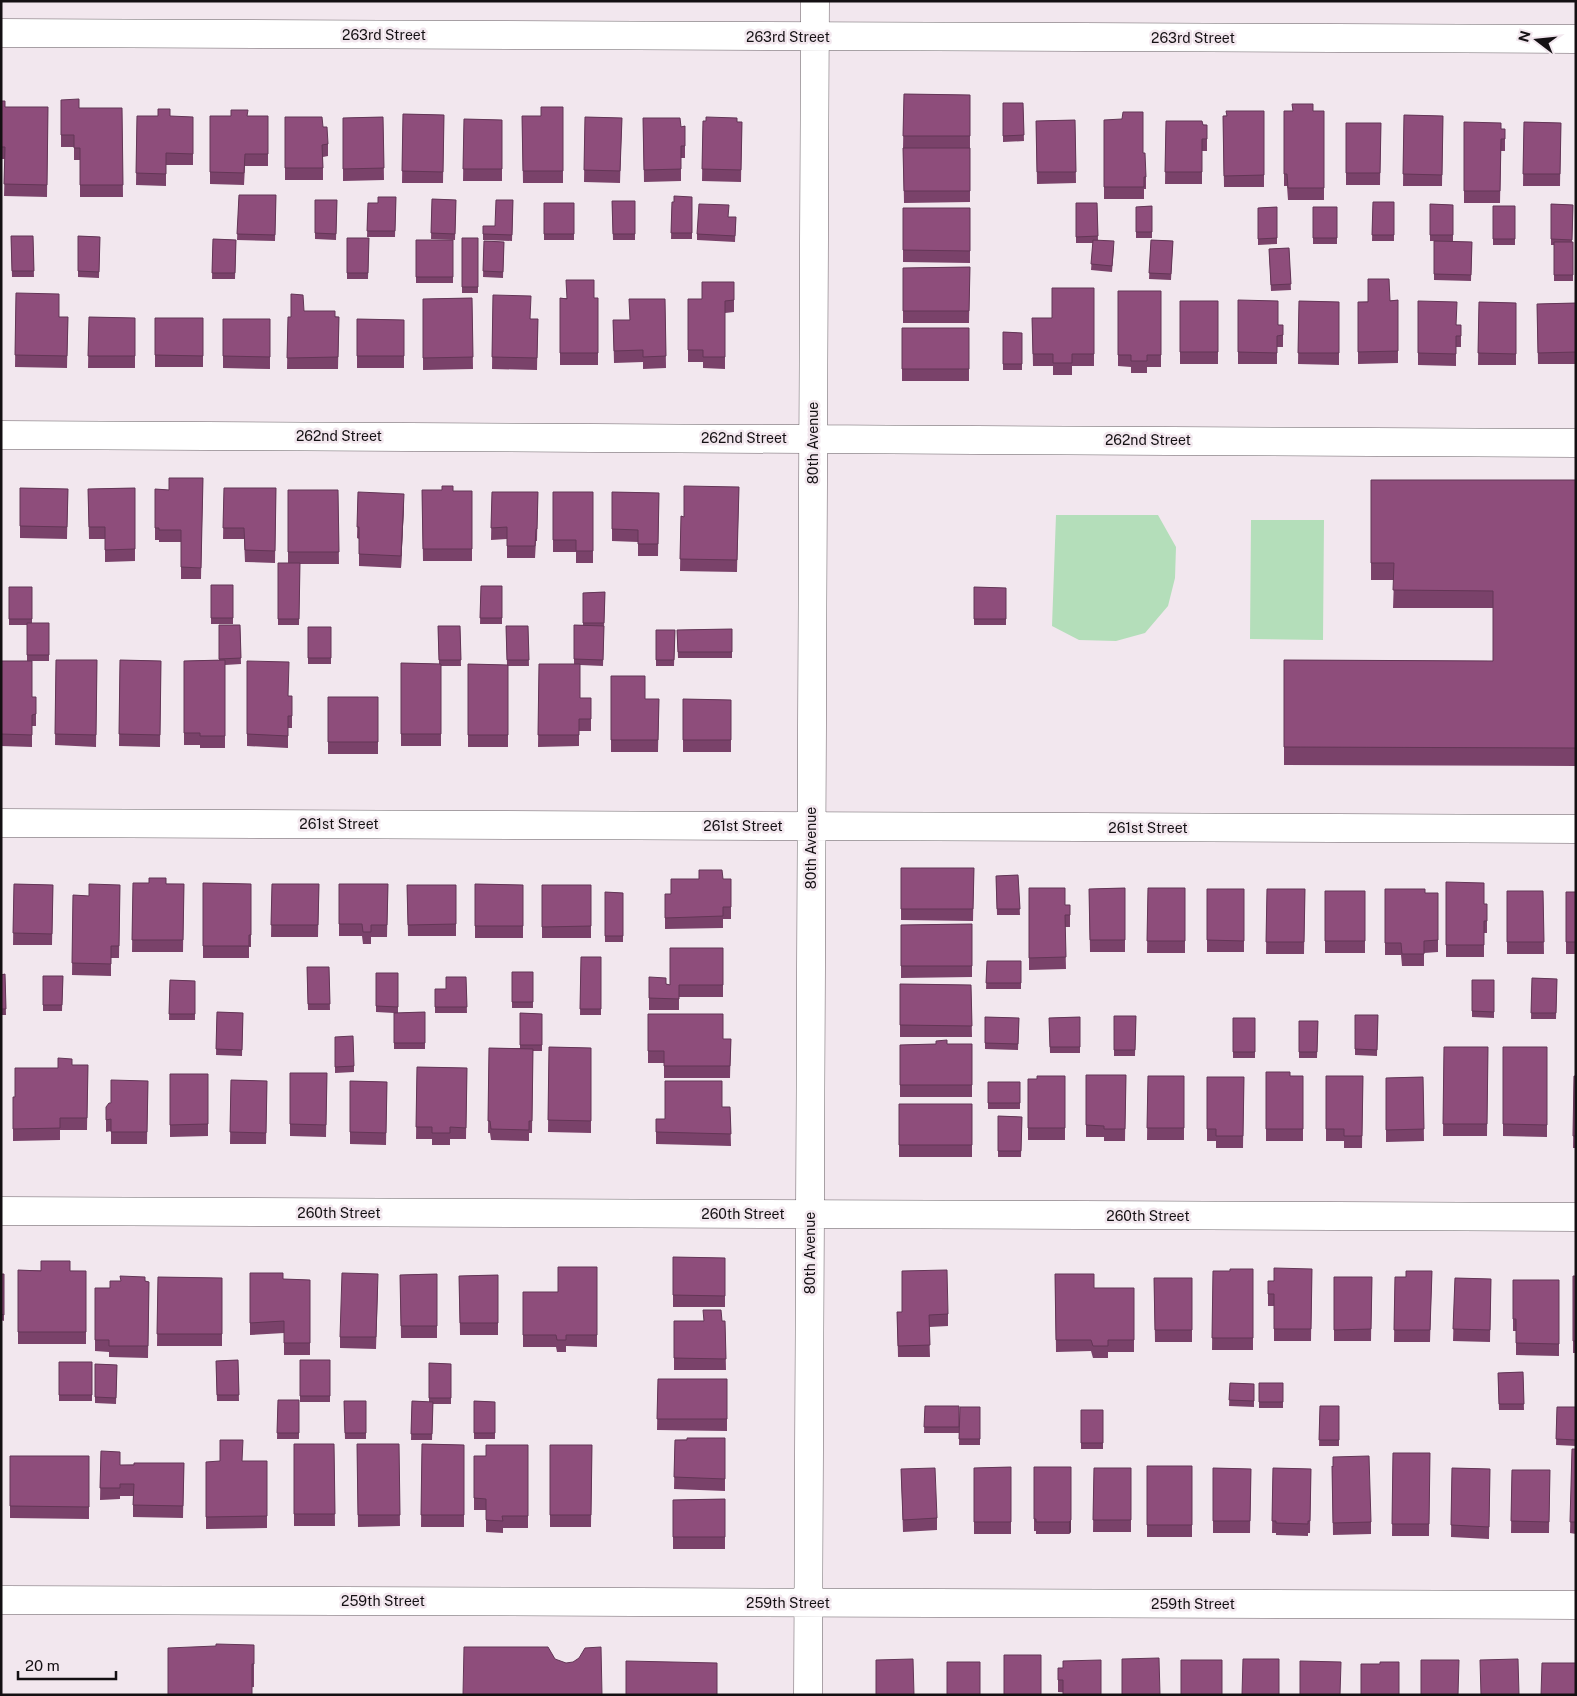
<svg xmlns="http://www.w3.org/2000/svg" width="1577" height="1696" viewBox="0 0 1577 1696" font-family="'Public Sans',sans-serif">
  <style>
    .green { fill: #b4deba }
    .lines { fill: none; stroke-linecap: round; stroke-linejoin: round }
    .minor-casing { stroke: #686065; stroke-width: 29 }
    .minor { stroke: #fff; stroke-width: 28 }
    .wall { fill: #7a426a }
    .shaded-wall { fill: #633656 }
    .building { fill: #8e4d7b; stroke: #633656 }
    .labels { text-anchor: middle; dominant-baseline: central; stroke-width: 5; stroke-linejoin: round; paint-order: stroke }
    .street-label { font-size: 14px; fill: #141013; stroke: #f2e7ee }
  </style>
  <rect width="100%" height="100%" fill="#f2e7ee"/>
  <path class="green" d="M1056 515H1158L1176 547 1175 578 1168 606 1145 633 1116 641 1079 640 1052 626Z
    M1251 520H1324L1323 640 1250 639Z"/>
  <g class="lines">
    <g class="minor-casing">
      <path id="minor" d="M1 33 1576 39
        M1 435 1576 443
        M1 823 1576 829
        M1 1211 1576 1217
        M1 1600 1576 1605
        M808 1695 815 1"/>
    </g>
    <use href="#minor" class="minor"/>
  </g>
  <path class="wall" d="M904 94 970 95V202L904 203 903 148H937H903Z
    M61 100 79 108H122L123 197H80V160H74V147H61Z
    M1 101 5 107H48L47 197 4 196 5 159H1Z
    M1003 103H1023L1024 141 1003 142Z
    M563 107V183H523L522 116H541Z
    M1264 111V187H1224L1223 116Z
    M1284 111H1324V200H1288L1287 186H1284Z
    M403 114 444 115 443 183H402Z
    M1404 115 1443 116 1442 186H1403Z
    M137 116 193 117V165H166V186L136 185Z
    M210 116H268V166H245L244 185 210 184Z
    M285 117 323 127 328 144V156L323 157V180H285Z
    M383 117 384 180 343 181V118Z
    M585 117 622 118 620 183 584 182Z
    M643 118 681 127 685 126V158H681V181L644 182Z
    M464 119 502 120V181H463Z
    M1075 120 1076 183 1037 184 1036 121Z
    M1104 120 1143 153 1146 177V189H1144V199H1104Z
    M703 121 742 122 741 182 702 181Z
    M1166 121 1207 125V151H1202V184H1165Z
    M1464 122 1501 129H1505V151H1501L1500 203H1464Z
    M1524 122 1561 123 1560 186H1523Z
    M1346 123H1381L1380 185H1346Z
    M239 195H276L275 241 237 240Z
    M396 197 395 237H367L368 203H378Z
    M692 197V239H671L672 202H674Z
    M432 199 456 200 455 240 431 239Z
    M315 200H337L336 240 315 239Z
    M513 200 512 241 483 240V226H495Z
    M612 201H635V240H613Z
    M1373 202H1394V241H1372Z
    M544 203H574V240H544Z
    M1076 203H1097L1098 240 1114 247 1112 272 1091 270 1093 243H1076Z
    M1430 204 1453 205V241H1430Z
    M1551 204 1573 205 1572 242H1573V281H1554V245H1551Z
    M1152 206V238H1136V207Z
    M1493 206H1515V245H1493Z
    M1277 207V244L1258 245V208Z
    M1313 207H1337V244H1313Z
    M903 208H970V263L903 262Z
    M729 217H736L735 242 697 240V234Z
    M11 236H33L34 277H12Z
    M78 236 100 237 99 278 78 277Z
    M347 238H369L368 279H347Z
    M462 238H478V293H462Z
    M213 239 236 240 235 279H212Z
    M416 240H453V283H416Z
    M1151 240 1173 241 1171 280 1149 279Z
    M484 241 504 242 503 278 483 277Z
    M1434 241 1472 242 1471 281 1434 280Z
    M1289 248 1291 290 1271 291 1269 249Z
    M970 267 969 323H903V268Z
    M734 282V312L725 313V369L703 368V362H688V299H702Z
    M1094 288V366H1072V375H1053V366H1033L1032 318H1052Z
    M1118 291H1161V367H1147V373H1131V367L1118 366Z
    M16 293 59 317H68L67 368 15 367Z
    M493 295 531 319H538L537 370 492 369Z
    M472 298 473 369 423 370V299Z
    M560 298H598V365H560Z
    M665 299 666 368 643 369V362L614 363 613 320H630Z
    M1238 300 1278 325H1283V347H1277V364H1238Z
    M1398 300V363L1358 364V302Z
    M1180 301H1218V364H1180Z
    M1299 301 1339 302V365L1298 364Z
    M1418 301 1457 325H1461V347H1456V366L1418 365Z
    M1479 302 1516 303V365H1478Z
    M1576 303V364H1538L1537 304Z
    M304 311 339 317 338 369H287L288 317H291Z
    M89 317 135 318V368H88Z
    M155 318H203V367H155Z
    M223 319H270V369L223 368Z
    M357 319 404 320V368H357Z
    M902 328H969V381H902Z
    M1003 332 1022 333V370H1003Z
    M203 478 201 579H181V542H159V540H155V489L169 490Z
    M1371 480H1576V766L1284 765V660L1493 661V608H1393L1394 580H1371Z
    M442 486 453 491H472V561H423L422 490H442Z
    M739 487 737 572 680 571 681 516 684 517Z
    M20 488 68 489 67 539 20 538Z
    M135 488V561L105 562V539H89L88 489Z
    M224 488H276L275 563 245 562 244 539H223Z
    M288 490H338L339 564H300L299 625H278V563H288Z
    M358 492 404 506 401 568 359 566V539L357 538Z
    M492 492H538L537 541H536L535 558H507V539L491 540Z
    M553 492H593V563H576V552H553Z
    M612 492 659 493 658 556H638V542L612 541Z
    M211 585H233V624H211Z
    M481 586H502V624H480Z
    M9 587H32V623H49V661H27V625H9Z
    M974 587 1006 588V625H974Z
    M605 592 603 666 580 665V698H591V731H579V746L538 747 539 664H574V625H583V593Z
    M219 625H240L241 664 225 665V748H200V745H184V661L219 660Z
    M438 626H460L461 666H441V746H401V663L439 664Z
    M506 626H528L529 666H508V747H468V664L507 665Z
    M308 627H331V664H308Z
    M732 629V658H678L677 630Z
    M656 630H675L674 666H656Z
    M56 660H97L96 747 55 745Z
    M120 660 161 661 160 747 119 746Z
    M1 661 32 697H36V726H32V747L1 746Z
    M247 661 288 696H292V728H288V748L247 746Z
    M611 676 645 699H659L658 752H611Z
    M328 697H378V754H328Z
    M683 699 731 700V752H683Z
    M901 868H974L973 921 901 920Z
    M1018 875 1020 915H997L996 876Z
    M723 879 731 907V919H723V928L665 929V894H671Z
    M1446 882 1484 904H1487V933H1484V957H1446Z
    M133 883 184 884 183 952H132Z
    M203 883 251 884V947H249V958H203Z
    M14 884 53 885 52 945H13Z
    M272 884H319L318 937H271Z
    M339 884H388L387 937H371V944H363L362 936H339Z
    M475 884 523 885V938H475Z
    M120 885 119 958H111V976L72 975 73 895 89 896Z
    M407 885H456V936H408Z
    M542 885H591V938H542Z
    M1029 888 1065 905H1070V927H1065L1066 969 1029 970Z
    M1125 888V952H1090L1089 889Z
    M1148 888H1185V953H1147Z
    M1207 889H1244V952H1207Z
    M1267 889H1305L1304 954H1266Z
    M1385 889 1425 893H1438V952L1424 953V966H1402L1401 955H1385Z
    M1325 891H1365V953H1325Z
    M1507 891H1543L1544 954H1507Z
    M605 892 623 893V942H605Z
    M1566 892H1576V954H1566Z
    M972 924V977L901 978V925Z
    M723 948V997H679V1010H649V977L666 984 670 985Z
    M581 957H601V1015H580Z
    M987 961H1021V989H986Z
    M307 967H329L330 1010H308Z
    M512 972H533V1008H512Z
    M376 973H398V1013L425 1012V1049H394V1013L376 1012Z
    M5 974 6 1015H1V975Z
    M43 976H63L62 1011H43Z
    M466 977 467 1013H435V989H446Z
    M1532 978 1557 979 1556 1019H1531Z
    M170 980 195 981V1020H169Z
    M1472 980H1494V1018L1472 1017Z
    M900 984 971 985 972 1037H900Z
    M217 1012 243 1013 242 1056 216 1055Z
    M520 1013 542 1014V1051H533L532 1133H529V1141L491 1140 490 1133H488L489 1048H520Z
    M648 1014 723 1039H731L730 1078H664V1063H648Z
    M1355 1015H1378L1377 1056 1355 1055Z
    M1114 1016H1136L1135 1056H1114Z
    M985 1017 1019 1018 1018 1050 985 1049Z
    M1080 1017V1053H1050L1049 1018Z
    M1233 1018H1255V1058H1233Z
    M1299 1021H1318L1317 1058H1299Z
    M335 1037 354 1066V1072L335 1073Z
    M947 1044H972V1097H900V1045Z
    M549 1047 591 1048V1133L548 1132Z
    M1444 1047H1488L1487 1136H1443Z
    M1503 1047H1547V1137L1503 1136Z
    M72 1065H88L87 1130H60V1140L13 1141V1097H15L58 1068Z
    M417 1067 467 1068 466 1139H450V1145H432V1139H416Z
    M1266 1072 1290 1076H1303V1141H1266Z
    M290 1073H327L326 1137 290 1136Z
    M170 1074H208V1136L170 1137Z
    M1086 1075H1126L1125 1141H1104V1137H1086Z
    M1065 1076V1140H1028V1079H1037Z
    M1148 1076H1184V1140H1147Z
    M1326 1076H1363L1362 1148H1344V1141H1326Z
    M1574 1076H1576V1148H1573Z
    M1207 1077H1244L1243 1148H1216V1141H1207Z
    M1423 1077 1424 1141 1386 1142V1078Z
    M231 1080 267 1081 266 1144H230Z
    M148 1081 147 1144H111V1131L106 1132V1120L111 1103Z
    M350 1081 387 1082 386 1145 350 1144Z
    M988 1082H1020V1109H988Z
    M899 1104H972V1157H899Z
    M722 1107H730L731 1146 656 1144V1119H665Z
    M998 1116 1022 1117 1021 1157H998Z
    M673 1257 725 1258V1307H673Z
    M597 1267V1347L566 1346V1352H557L556 1347H523V1292H558Z
    M1253 1269V1350H1212L1213 1271H1230Z
    M1312 1269 1311 1341H1274V1306H1268V1281H1274Z
    M18 1270 86 1271V1344H18Z
    M1432 1271 1430 1342H1394L1395 1277H1406Z
    M250 1273 283 1279 310 1280V1355H284V1333L250 1335Z
    M1 1274H4V1321L1 1320Z
    M437 1274V1338H401L400 1275Z
    M1055 1274 1094 1288H1134V1352H1108V1358H1093L1091 1351 1056 1352Z
    M498 1275V1335H460L459 1276Z
    M1573 1276H1576V1353H1573Z
    M158 1277 222 1278V1346H157Z
    M1334 1277H1372L1371 1341H1334Z
    M1154 1278H1192V1342H1155Z
    M1455 1278 1491 1279 1490 1342 1453 1341Z
    M1513 1280H1559V1356L1516 1355V1331H1513Z
    M145 1281 149 1282 148 1358 109 1357V1352L95 1351V1288H110Z
    M378 1286 376 1349 340 1348V1337Z
    M897 1312 948 1314V1326L929 1327 930 1357H898Z
    M674 1321H725L726 1370H674Z
    M238 1360 239 1401H217L216 1361Z
    M300 1360H330V1402H300Z
    M59 1362H92V1401H59Z
    M429 1363 451 1364V1404H433L432 1440H411L412 1401 429 1402Z
    M95 1364 117 1365 116 1404 95 1403Z
    M1523 1372 1524 1410H1499L1498 1373Z
    M658 1379H727V1431L657 1430Z
    M1230 1383 1254 1384V1407L1229 1406Z
    M1259 1383H1283V1408H1259Z
    M278 1400H299V1439H277Z
    M344 1401H366V1439H345Z
    M474 1401 495 1402V1439H474Z
    M925 1406H959V1433H924Z
    M1320 1406H1339V1446H1319Z
    M960 1407H980V1445H959Z
    M1557 1407H1576V1446L1556 1445Z
    M1081 1410H1103V1449H1081Z
    M725 1438V1491L674 1489 675 1440Z
    M294 1444H334L335 1526H294Z
    M357 1444H399L400 1526 358 1527Z
    M422 1444 464 1445V1527H421Z
    M528 1445V1528H503V1533L486 1532V1510H474V1456H486Z
    M550 1445H592L591 1527H550Z
    M1572 1449H1576V1534L1570 1533Z
    M101 1451 120 1465 184 1463 183 1518 133 1517V1496H120V1499L100 1500Z
    M1393 1453H1430L1429 1536H1392Z
    M10 1456H89V1519L10 1518Z
    M267 1461V1528L206 1529V1462Z
    M1147 1466H1192V1537H1147Z
    M1332 1466 1371 1522V1534L1333 1535Z
    M1011 1467V1534H974V1468Z
    M1034 1467H1071V1532L1069 1534H1036V1531H1034Z
    M1094 1468H1131V1532H1093Z
    M1213 1468 1251 1469 1250 1533H1213Z
    M1273 1468 1311 1469 1310 1533H1308V1536L1276 1535V1533H1272Z
    M1452 1468 1490 1469 1489 1539 1451 1537Z
    M901 1469 937 1518V1530L903 1532Z
    M1512 1470H1550L1549 1533H1511Z
    M725 1499V1549H673V1500Z
    M254 1645V1687L168 1695Z
    M1058 1668 1101 1695 1058 1692Z"/>
  <path class="shaded-wall" d="M404 494V506L401 568V556Z
    M1071 1520V1532L1069 1534V1522Z"/>
  <path class="building" d="M904 94 970 95V136H903Z
    M79 99V108H122L123 185H80V148H74V135H61V100Z
    M1 101H5V107H48L47 185 4 184 5 147H1Z
    M1003 103H1023L1024 135 1003 136Z
    M1292 104H1313V111H1324V188H1288L1287 174H1284V111H1293Z
    M541 107H563V171H523L522 116H541Z
    M158 109H170V116L193 117V154L166 153V174L136 173 137 116H158Z
    M231 110H248L247 116H268V154H245L244 173 210 172V116H231Z
    M1226 111H1264V175L1224 176 1223 116H1227Z
    M1123 112H1143V153H1145L1146 177H1144V187H1104V120L1122 119Z
    M403 114 444 115 443 172 402 171Z
    M1404 115 1443 116 1442 175 1403 174Z
    M285 117H322L323 127H327L328 144 322 145 323 168H285Z
    M383 117 384 168 343 169V118Z
    M585 117 622 118 620 171 584 170Z
    M706 117 737 118V122H742L741 170 702 169 703 121H706Z
    M643 118H680L681 127 685 126V146H681V169L644 170Z
    M464 119 502 120V169H463Z
    M1075 120 1076 172H1037L1036 121Z
    M1166 121H1202L1203 125H1207V139H1202V172H1165Z
    M1464 122 1501 123V129H1505V139H1501L1500 191H1464Z
    M1524 122 1561 123 1560 174H1523Z
    M1346 123H1381L1380 173H1346Z
    M903 148H970V191H904Z
    M239 195H276L275 235 237 234Z
    M674 196 692 197V233H671L672 202H674Z
    M378 197H396L395 231H367L368 203H378Z
    M432 199 456 200 455 234 431 233Z
    M315 200H337L336 234 315 233Z
    M496 200H513L512 235 483 234V226H495Z
    M612 201H635V234H613Z
    M1373 202H1394V235H1372Z
    M544 203H574V234H544Z
    M1076 203H1097L1098 236 1076 237Z
    M699 204 729 205 728 217H736L735 236 697 234Z
    M1430 204 1453 205V235H1430Z
    M1551 204 1573 205 1572 240 1551 239Z
    M1152 206V232H1136V207Z
    M1493 206H1515V239H1493Z
    M1277 207V238L1258 239V208Z
    M1313 207H1337V238H1313Z
    M903 208H970V251L903 250Z
    M11 236H33L34 271H12Z
    M78 236 100 237 99 272 78 271Z
    M347 238H369L368 273H347Z
    M462 238H478V287H462Z
    M213 239 236 240 235 273H212Z
    M416 240H453V277H416Z
    M1093 240 1114 241 1112 266 1091 264Z
    M1151 240 1173 241 1171 274 1149 273Z
    M484 241 504 242 503 272 483 271Z
    M1434 241 1472 242 1471 275 1434 274Z
    M1554 242H1573V275H1554Z
    M1289 248 1291 284 1271 285 1269 249Z
    M970 267 969 311H903V268Z
    M1368 279H1389L1390 301 1398 300V351L1358 352V302H1368Z
    M566 280H594V298H598V353H560V298L567 299Z
    M702 282H734V300L725 301V357H703V350H688V299H702Z
    M1052 288H1094V354H1072V363H1053V354H1033L1032 318H1052Z
    M1118 291H1161V355H1147V361H1131V355H1118Z
    M16 293 59 294V317H68L67 356 15 355Z
    M291 294 303 295 304 311H335V317H339L338 357 287 358 288 317H291Z
    M493 295 531 296 530 319H538L537 358 492 357Z
    M472 298 473 357 423 358V299Z
    M629 299H665L666 356 643 357V350L614 351 613 320H630Z
    M1238 300 1278 301V325H1283V335L1277 336V353L1238 352Z
    M1180 301H1218V352H1180Z
    M1299 301 1339 302V353H1298Z
    M1418 301 1457 302 1456 325H1461V336H1456V354L1418 353Z
    M1479 302 1516 303V354L1478 353Z
    M1576 303V352L1538 353 1537 304Z
    M89 317 135 318V356H88Z
    M155 318H203V356L155 355Z
    M223 319H270V357L223 356Z
    M357 319 404 320V356H357Z
    M902 328H969V369H902Z
    M1003 332 1022 333V364H1003Z
    M169 478H203L201 568 181 567V530H159V528H155V489L169 490Z
    M1371 480H1576V748L1284 747V660L1493 661V591L1393 590 1394 563H1371Z
    M442 486H453V491H472V549H423L422 490H442Z
    M684 486 739 487 737 560 680 559 681 516 684 517Z
    M20 488 68 489 67 527 20 526Z
    M135 488V549L105 550V527H89L88 489Z
    M224 488H276L275 551 245 550 244 528H223Z
    M288 490H338L339 552H288Z
    M358 492 404 494 401 556 359 554V527H357Z
    M492 492H538L537 529H536L535 546H507V527L491 528Z
    M553 492H593V551H576V540H553Z
    M612 492 659 493 658 544H638V530L612 529Z
    M278 563H300L299 619H278Z
    M211 585H233V618H211Z
    M481 586H502V618H480Z
    M9 587H32V619H9Z
    M974 587 1006 588V619H974Z
    M605 592 604 623H583V593Z
    M27 623H49V655H27Z
    M219 625H240L241 658 219 659Z
    M574 625 604 626 603 660 574 659Z
    M438 626H460L461 660H439Z
    M506 626H528L529 660H507Z
    M308 627H331V658H308Z
    M732 629V652H678L677 630Z
    M656 630H675L674 660H656Z
    M56 660H97L96 735 55 734Z
    M120 660 161 661 160 735 119 734Z
    M225 660V736H200V733H184V661Z
    M1 661H32V697H36V714L32 715V735L1 734Z
    M247 661 289 662 288 696H292V716H288V736L247 734Z
    M401 663 441 664V734H401Z
    M468 664 508 665V735H468Z
    M539 664H580V698H591V719H579V735H538Z
    M611 676H645V699H659L658 740H611Z
    M328 697H378V742H328Z
    M683 699 731 700V740H683Z
    M901 868H974L973 909H901Z
    M699 870H722L723 879H731V907H723V916L665 918V894H671V879H699Z
    M1018 875 1020 909H997L996 876Z
    M149 878H166V884H184L183 940H132L133 883H149Z
    M1446 882 1484 883V904H1487V921H1484V945H1446Z
    M203 883 251 884V935H249V946H203Z
    M14 884 53 885 52 934 13 933Z
    M89 884 120 885 119 946H111V964L72 963 73 895 89 896Z
    M272 884H319L318 925H271Z
    M339 884H388L387 925H371V932H363L362 924H339Z
    M475 884 523 885V926H475Z
    M407 885H456V924L408 925Z
    M542 885H591V926L542 927Z
    M1029 888H1065V905H1070V915H1065L1066 957 1029 958Z
    M1125 888V940H1090L1089 889Z
    M1148 888H1185V941H1147Z
    M1207 889H1244V941L1207 940Z
    M1267 889H1305L1304 942H1266Z
    M1385 889H1425V893H1438V940L1424 941V954H1402L1401 943H1385Z
    M1325 891H1365V941H1325Z
    M1507 891H1543L1544 942H1507Z
    M605 892 623 893V936H605Z
    M1566 892H1576V942H1566Z
    M972 924V966H901V925Z
    M670 948H723V985H679V999L649 998V977L666 978V984L670 985Z
    M581 957H601V1009H580Z
    M987 961H1021V983H986Z
    M307 967H329L330 1004H308Z
    M512 972H533V1002H512Z
    M376 973H398V1007L376 1006Z
    M5 974 6 1009H1V975Z
    M43 976H63L62 1005H43Z
    M446 977H466L467 1007H435V989H446Z
    M1532 978 1557 979 1556 1013H1531Z
    M170 980 195 981V1014H169Z
    M1472 980H1494V1012L1472 1011Z
    M900 984 971 985 972 1026 900 1025Z
    M217 1012 243 1013 242 1050 216 1049Z
    M425 1012V1043H394V1013Z
    M520 1013 542 1014V1045H520Z
    M648 1014H723V1039H731L730 1066H664V1051H648Z
    M1355 1015H1378L1377 1050 1355 1049Z
    M1114 1016H1136L1135 1050H1114Z
    M985 1017 1019 1018 1018 1044 985 1043Z
    M1080 1017V1047H1050L1049 1018Z
    M1233 1018H1255V1052H1233Z
    M1299 1021H1318L1317 1052H1299Z
    M353 1036 354 1066 335 1067V1037Z
    M947 1040V1044H972V1085H900V1045L936 1044V1041Z
    M549 1047 591 1048V1121L548 1120Z
    M1444 1047H1488L1487 1124H1443Z
    M1503 1047H1547V1125L1503 1124Z
    M489 1048 533 1049 532 1121H529V1130L491 1129 490 1121H488Z
    M58 1058 72 1059V1065H88L87 1118H60V1128L13 1129V1097H15V1068H58Z
    M417 1067 467 1068 466 1128 450 1127V1133H432V1127H416Z
    M1266 1072H1290V1076H1303V1129H1266Z
    M290 1073H327L326 1125 290 1124Z
    M170 1074H208V1124L170 1125Z
    M1086 1075H1126L1125 1129H1104V1126L1086 1125Z
    M1037 1076H1065V1128H1028V1079H1037Z
    M1148 1076H1184V1128H1147Z
    M1326 1076H1363L1362 1136H1344V1129H1326Z
    M1574 1076H1576V1136H1573Z
    M1207 1077H1244L1243 1136H1216V1129H1207Z
    M1423 1077 1424 1129 1386 1130V1078Z
    M111 1080 148 1081 147 1132H111V1119L106 1120V1107L109 1103H111Z
    M231 1080 267 1081 266 1133 230 1132Z
    M350 1081 387 1082 386 1133 350 1132Z
    M665 1081H722V1107H730L731 1134 656 1132V1119H665Z
    M988 1082H1020V1103H988Z
    M899 1104H972V1145H899Z
    M998 1116 1022 1117 1021 1151H998Z
    M673 1257 725 1258V1296L673 1295Z
    M41 1261H70V1271H86V1332H18V1270L41 1271Z
    M558 1267H597V1335H566V1340H557L556 1335H523V1292H558Z
    M1274 1268 1312 1269 1311 1329H1274V1294H1268V1281H1274Z
    M1230 1269H1253V1338H1212L1213 1271H1230Z
    M947 1270 948 1314 929 1315 930 1345 898 1346 897 1312H902V1271Z
    M1406 1271H1432L1430 1330H1394L1395 1277H1406Z
    M250 1273H283V1279L310 1280V1343H284V1321L250 1323Z
    M342 1273 378 1274 376 1337H340Z
    M1 1274H4V1315L1 1314Z
    M437 1274V1326H401L400 1275Z
    M1055 1274H1094V1288H1134V1340H1108V1346H1093L1091 1340H1056Z
    M498 1275V1323H460L459 1276Z
    M120 1276 145 1277V1281L149 1282 148 1346H109V1340H95V1288H110V1281H121Z
    M1573 1276H1576V1341H1573Z
    M158 1277 222 1278V1334H157Z
    M1334 1277H1372L1371 1329 1334 1330Z
    M1154 1278H1192V1330H1155Z
    M1455 1278 1491 1279 1490 1330 1453 1329Z
    M1513 1280H1559V1344L1516 1343V1319H1513Z
    M703 1310H721L722 1321H725L726 1359 674 1358V1321H704Z
    M238 1360 239 1395H217L216 1361Z
    M300 1360H330V1396H300Z
    M59 1362H92V1395H59Z
    M429 1363 451 1364V1398H429Z
    M95 1364 117 1365 116 1398 95 1397Z
    M1523 1372 1524 1404H1499L1498 1373Z
    M658 1379H727V1419H657Z
    M1230 1383 1254 1384V1401L1229 1400Z
    M1259 1383H1283V1402H1259Z
    M278 1400H299V1433H277Z
    M344 1401H366V1433H345Z
    M412 1401 433 1402 432 1434H411Z
    M474 1401 495 1402V1433H474Z
    M925 1406H959V1427H924Z
    M1320 1406H1339V1440H1319Z
    M960 1407H980V1439H959Z
    M1557 1407H1576V1440L1556 1439Z
    M1081 1410H1103V1443H1081Z
    M687 1438H725V1479L674 1477 675 1440H687Z
    M220 1440H243L242 1461H267V1516L206 1517V1462L220 1461Z
    M294 1444H334L335 1514H294Z
    M357 1444H399L400 1515H358Z
    M422 1444 464 1445V1515H421Z
    M486 1445H528V1516H502L503 1521 486 1520V1499L474 1498V1456H486Z
    M550 1445H592L591 1515H550Z
    M1572 1449H1576V1522H1570Z
    M101 1451 120 1452V1465H134V1463H184L183 1506 133 1505 134 1484H120V1488H100Z
    M1393 1453H1430L1429 1524H1392Z
    M10 1456H89V1507L10 1506Z
    M1369 1456 1371 1522 1333 1523 1332 1466 1333 1467V1457Z
    M1147 1466H1192V1525H1147Z
    M1011 1467V1522H974V1468Z
    M1034 1467H1071V1520L1069 1522H1036V1519H1034Z
    M935 1468 937 1518 903 1520 901 1469Z
    M1094 1468H1131V1520H1093Z
    M1213 1468 1251 1469 1250 1521H1213Z
    M1273 1468 1311 1469 1310 1521H1308V1524L1276 1523V1521H1272Z
    M1452 1468 1490 1469 1489 1527 1451 1525Z
    M1512 1470H1550L1549 1522 1511 1521Z
    M725 1499V1537H673V1500Z
    M216 1644 254 1645V1664H252V1695H168V1648L216 1646Z
    M464 1647H548L555 1659 566 1663 573 1662 579 1658 585 1648 601 1647 602 1695H463Z
    M1004 1655H1041V1695H1004Z
    M1159 1658 1160 1695H1122V1659Z
    M913 1659 914 1695H876V1660Z
    M1243 1659H1279V1695H1242Z
    M1518 1659 1519 1695H1481L1480 1660Z
    M1101 1660V1695H1063V1680H1058V1668H1063V1661Z
    M1181 1660H1222V1695H1181Z
    M1421 1660H1459L1458 1695H1421Z
    M626 1661 717 1663V1695H626Z
    M1300 1661 1341 1662 1340 1695H1300Z
    M947 1662H980V1695H947Z
    M1380 1662H1399V1695H1361V1664H1380Z
    M1542 1663H1576V1695H1541Z"/>
  <g class="labels">
    <g class="street-label">
      <text x="384" y="35">263rd Street</text>
      <text x="788" y="37">263rd Street</text>
      <text x="1193" y="38">263rd Street</text>
      <text x="339" y="436">262nd Street</text>
      <text x="744" y="438">262nd Street</text>
      <text x="1148" y="440">262nd Street</text>
      <text transform="translate(813 443) rotate(-90)">80th Avenue</text>
      <text x="339" y="824">261st Street</text>
      <text x="743" y="826">261st Street</text>
      <text x="1148" y="828">261st Street</text>
      <text transform="translate(811 848) rotate(-90)">80th Avenue</text>
      <text x="339" y="1213">260th Street</text>
      <text x="743" y="1214">260th Street</text>
      <text x="1148" y="1216">260th Street</text>
      <text transform="translate(810 1253) rotate(-90)">80th Avenue</text>
      <text x="383" y="1601">259th Street</text>
      <text x="788" y="1603">259th Street</text>
      <text x="1193" y="1604">259th Street</text>
    </g>
  </g>
  <rect width="1577" height="1696" fill="none" stroke="#141013" stroke-width="5"/>
  <g transform="translate(1537 40) rotate(286)" stroke="#f2e7ee" stroke-width="4" paint-order="stroke">
  <path d="M0-4L9 19L0 12L-9 19Z" fill="#141013"/>
  <text y="-8" font-size="14" font-weight="bold" text-anchor="middle" fill="#141013">N</text>
  </g>
  <path d="M18 1671v8h98v-8" fill="none" stroke="#141013" stroke-width="2.5"/>
  <text x="25" y="1671" font-size="15" fill="#141013" stroke="#f2e7ee" stroke-width="4" paint-order="stroke">20 m</text>
</svg>
